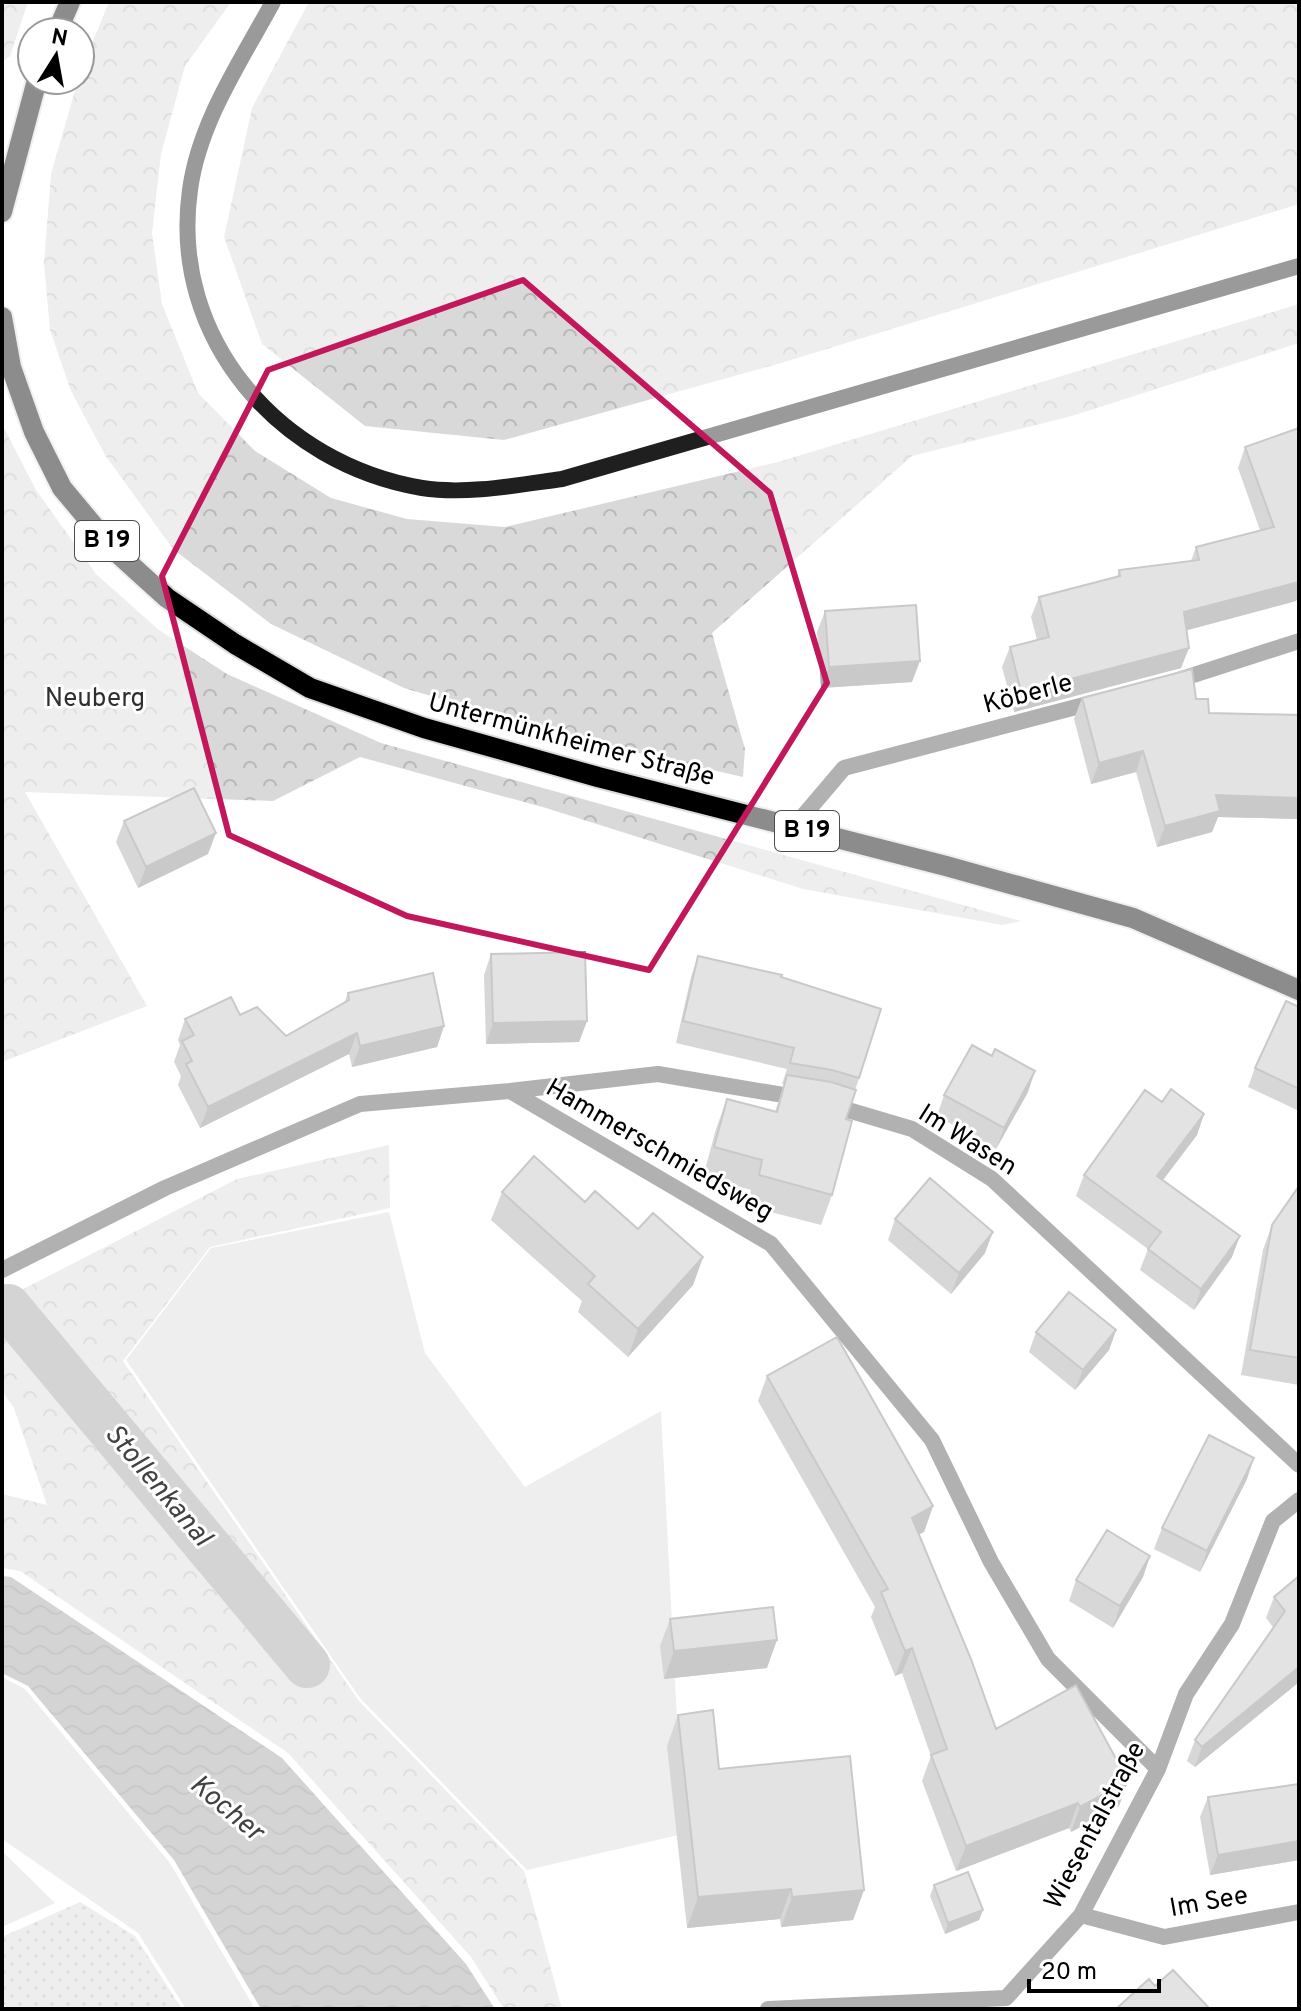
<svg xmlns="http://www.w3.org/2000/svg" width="1301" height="2011" viewBox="0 0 1301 2011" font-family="Overpass,sans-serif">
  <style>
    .grass { fill: #d9d9d9 }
    .forest { fill: url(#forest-crowns) }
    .park { fill: url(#park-dots) }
    .water { fill: url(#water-waves) }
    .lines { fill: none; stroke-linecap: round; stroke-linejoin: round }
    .canal { stroke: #a0a0a0; stroke-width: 46 }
    .primary-casing { stroke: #dbdbdb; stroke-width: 24 }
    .street { stroke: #525252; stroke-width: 16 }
    .secondary { stroke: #1f1f1f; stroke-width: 16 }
    .primary { stroke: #000; stroke-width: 20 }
    .wall { fill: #a7a7a7 }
    .shaded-wall { fill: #888 }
    .building { fill: #c2c2c2; stroke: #888; stroke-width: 2 }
    .marked { fill: none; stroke: #c2185b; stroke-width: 6; stroke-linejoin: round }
    .labels { text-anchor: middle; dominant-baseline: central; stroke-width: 6; stroke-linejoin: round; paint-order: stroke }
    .shield { fill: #fff; stroke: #4c4c4c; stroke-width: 2 }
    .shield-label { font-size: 24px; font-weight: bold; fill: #000 }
    .street-label { font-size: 26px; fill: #000; stroke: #fff }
    .park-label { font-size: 26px; fill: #303030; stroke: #fff }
    .water-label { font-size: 28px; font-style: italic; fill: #414141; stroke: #fff }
  </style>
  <defs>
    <pattern id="forest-crowns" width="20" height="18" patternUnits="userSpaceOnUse" patternTransform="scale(2)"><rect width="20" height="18" fill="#d9d9d9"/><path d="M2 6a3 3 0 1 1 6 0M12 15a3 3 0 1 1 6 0" fill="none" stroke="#b8b8b8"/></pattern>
    <pattern id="park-dots" width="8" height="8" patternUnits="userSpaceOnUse" patternTransform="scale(2)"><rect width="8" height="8" fill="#d9d9d9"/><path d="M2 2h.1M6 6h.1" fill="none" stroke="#b8b8b8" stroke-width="1.8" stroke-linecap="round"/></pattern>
    <pattern id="water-waves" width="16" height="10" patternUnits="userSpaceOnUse" patternTransform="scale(2)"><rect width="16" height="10" fill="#a0a0a0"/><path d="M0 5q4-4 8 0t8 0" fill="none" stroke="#888"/></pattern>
  </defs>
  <rect width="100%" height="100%" fill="#fff"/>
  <path class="grass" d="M389 1212 425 1353 525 1487 661 1411 683 1834 527 1870 360 1698 126 1360 211 1248Z
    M2 1677 25 1689 170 1863 255 2009H186L138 1933 2 1839Z
    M2 1851 55 1903 2 1927Z"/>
  <path class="forest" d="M2 2H28L10 56 2 62Z
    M109 2H231L185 66 161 154 152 233 162 304 198 393 255 451 331 498 407 519 505 527 778 462 1299 304V343L1072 416 912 456 712 633 745 749 743 777 573 738 404 688 271 624 173 549 105 455 71 391 50 330 44 263 51 174 78 80H80V73Z
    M309 2H1299V204L781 363 504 440 365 426 262 344 224 237 252 108Z
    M2 424 36 490 96 574 159 630 227 674 381 743 1021 921 1002 925 803 889 546 808 360 757 273 801 25 792 147 1006 2 1062Z
    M389 1145 390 1208 210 1247 123 1361 359 1701 524 1871 562 2009H504L471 1957 288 1753 20 1571 2 1568V1494L47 1505 14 1408 2 1391V1300L237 1179Z"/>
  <path class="park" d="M80 1902 135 1936 182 2009H6L2 2000V1937Z"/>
  <path class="water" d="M2 1576 11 1577 282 1758 466 1964 495 2009H261L174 1860 28 1686 2 1673Z"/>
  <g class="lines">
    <path class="canal" d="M8 1307 307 1665"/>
    <g class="primary-casing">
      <path id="primary" d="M57 32 70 2
        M2 212 37 80
        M2 317 11 367 34 432 62 488 113 549 167 598 235 644 310 688 424 728 598 777 946 866 1133 918 1299 990"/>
    </g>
    <path class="street" d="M1172 682 1299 641
      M793 828 844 768 1099 701
      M510 1091 658 1074 801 1098
      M831 1105 912 1129 992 1179 1299 1465
      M2 1270 165 1188 360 1104 510 1091 771 1244 932 1440 991 1562 1048 1659 1158 1769
      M1081 1915 1164 1937 1299 1912
      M768 2009 1006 1998 1081 1915 1158 1769 1186 1694 1232 1624 1273 1521 1299 1500"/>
    <path class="secondary" d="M273 2C241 61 199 122 190 190 169 339 280 464 422 488 466 495 518 485 562 479L1299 266"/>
    <use href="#primary" class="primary"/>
  </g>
  <path class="wall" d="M1299 428V594L1296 601 1186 630 1181 668 1014 712 1002 667 1010 647 1037 640 1031 617 1039 597 1117 577 1119 570 1191 561 1196 547 1260 530 1238 468 1245 447Z
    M825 611 912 682 821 688 817 632Z
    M1082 698 1196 699 1209 713 1299 715V819L1218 817 1212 832 1157 847 1136 772 1091 784 1074 719Z
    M124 821 208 854 138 888 116 842Z
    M491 954 587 1021 579 1042 486 1044 484 975Z
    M698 956 781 977 859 1078 846 1119 832 1195 821 1225 748 1206 751 1190 703 1177 716 1129 727 1099 775 1112 784 1084H782L787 1069 676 1043 691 977Z
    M348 993 444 1026 437 1047 352 1067 349 1054 200 1128 178 1085 181 1076 174 1062 180 1045 178 1040 185 1019 240 1015 286 1036 344 1003Z
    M1299 1007V1111L1248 1087 1255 1068Z
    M1028 1092 996 1149 937 1116 944 1095Z
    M1162 1102 1204 1114 1197 1135 1163 1180 1232 1257 1194 1310 1140 1270 1148 1249 1076 1196 1084 1175Z
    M1299 1186V1385L1241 1375 1263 1250 1272 1225Z
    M502 1192 585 1202 638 1229 703 1257 693 1285 628 1357 578 1312 582 1301 491 1220Z
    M895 1219 985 1253 951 1294 888 1240Z
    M1116 1330 1109 1350 1075 1390 1029 1352 1036 1332Z
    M767 1376 933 1506 924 1532 919 1534 996 1729 1128 1781 1119 1806 1071 1832 1069 1828 956 1871 922 1781 931 1756 902 1673 895 1676 871 1617 875 1607 758 1401Z
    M1247 1479 1200 1572 1154 1549 1162 1528Z
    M1150 1556 1143 1577 1113 1628 1069 1601 1076 1580Z
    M1299 1576V1682L1195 1767 1187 1761 1195 1740 1273 1627 1266 1618 1274 1597Z
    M670 1619 767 1668 664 1679 660 1646Z
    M678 1715 719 1769 864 1890 853 1920 781 1927 780 1919 687 1928 667 1746Z
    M1299 1784V1860L1210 1875 1200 1817 1208 1797Z
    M934 1885 983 1910 979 1920 945 1934 930 1896Z"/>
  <path class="shaded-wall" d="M1299 573V594L1296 601 1177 633 1184 612Z
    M1189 648 1181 668 1014 712 1021 692Z
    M920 661 912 682 821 688 829 667Z
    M1143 751 1136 772 1091 784 1099 763Z
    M1216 795 1299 798V819L1218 817 1212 832 1157 847 1165 826Z
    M216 833 208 854 138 888 146 867Z
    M587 1021 579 1042 486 1044 493 1023Z
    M444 1026 437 1047 352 1067 360 1046Z
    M357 1033 349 1054 200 1128 208 1107Z
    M1035 1071 1028 1092 996 1149 1004 1128Z
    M1204 1114 1197 1135 1150 1197 1157 1176Z
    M993 1232 985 1253 951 1294 959 1273Z
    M1240 1236 1232 1257 1194 1310 1201 1289Z
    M703 1257 693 1285 628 1357 638 1329Z
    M1116 1330 1109 1350 1075 1390 1083 1370Z
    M1254 1458 1247 1479 1200 1572 1207 1551Z
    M933 1506 924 1532 903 1543 912 1518Z
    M1150 1556 1143 1577 1113 1628 1120 1606Z
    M777 1640 767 1668 664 1679 674 1651Z
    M912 1648 902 1673 895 1676 905 1651Z
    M1299 1667V1682L1195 1767 1202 1747Z
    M1128 1781 1119 1806 1071 1832 1080 1807Z
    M1078 1803 1069 1828 956 1871 966 1846Z
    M1299 1841V1860L1210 1875 1218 1855Z
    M791 1889 780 1919 687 1928 698 1897Z
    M864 1890 853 1920 781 1927 792 1897Z
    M983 1910 979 1920 945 1934 948 1923Z"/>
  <path class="building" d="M1299 428V582L1184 612 1189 648 1021 692 1010 647 1049 637 1039 597 1120 576 1119 570 1199 560 1196 547 1274 527 1245 447Z
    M916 605 920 661 829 667 825 611Z
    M1192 669 1196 699H1208L1209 713 1299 715V798L1216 795 1220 811 1165 826 1143 751 1099 763 1082 698Z
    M194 788 216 833 146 867 124 821Z
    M585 952 587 1021 493 1023 491 954Z
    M698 956 782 975 781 977 881 1009 859 1078 832 1070 790 1063 794 1048 683 1021Z
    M433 973 444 1026 360 1046 357 1033 208 1107 186 1064 192 1061 182 1041 194 1035 185 1019 231 997 240 1015 257 1007 286 1036 349 1000 348 993Z
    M1286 1001 1299 1007V1089L1255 1068Z
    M972 1045 992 1056 995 1049 1035 1071 1004 1128 944 1095Z
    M787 1075 831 1082 856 1090 846 1119 852 1121 832 1195 759 1175 762 1160 714 1147 727 1099 777 1112Z
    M1171 1089 1204 1114 1157 1176 1240 1236 1201 1289 1148 1249 1161 1232 1084 1175 1145 1090 1162 1102Z
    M534 1156 585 1202 595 1191 638 1229 653 1213 703 1257 638 1329 588 1284 595 1276 502 1192Z
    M930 1178 993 1232 959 1273 895 1219Z
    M1299 1186V1358L1250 1350 1272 1225Z
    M1069 1292 1116 1330 1083 1370 1036 1332Z
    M837 1337 933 1506 912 1518 971 1659 996 1729 1076 1685 1128 1781 1080 1807 1078 1803 966 1846 931 1755 947 1749 912 1648 905 1651 881 1592 888 1589 767 1376Z
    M1209 1435 1254 1458 1207 1551 1162 1528Z
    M1107 1530 1150 1556 1120 1606 1076 1580Z
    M1299 1576V1667L1202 1747 1195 1740 1285 1611 1274 1597Z
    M773 1607 777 1640 674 1651 670 1619Z
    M713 1710 719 1769 850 1756 864 1890 792 1897 791 1889 698 1897 678 1715Z
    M1299 1784V1841L1218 1855 1208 1797Z
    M968 1872 983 1910 948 1923 934 1885Z
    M1173 1970 1210 2009H1116L1149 1979 1155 1986Z"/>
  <path d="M0 0H1301V2011H0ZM523 280 770 493 827 683 649 970 407 916 229 835 162 576 268 370Z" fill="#fff" fill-opacity=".55" fill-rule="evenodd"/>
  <path class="marked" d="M523 280 770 493 827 683 649 970 407 916 229 835 162 576 268 370Z"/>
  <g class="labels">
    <g class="shield">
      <rect x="75" y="521" width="64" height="40" rx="6"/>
      <rect x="775" y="811" width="64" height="40" rx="6"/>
    </g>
    <g class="shield-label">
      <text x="107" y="541">B 19</text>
      <text x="807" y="831">B 19</text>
    </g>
    <g class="street-label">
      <text transform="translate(1028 695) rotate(-15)">Köberle</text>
      <text transform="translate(571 741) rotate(15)">Untermünkheimer Straße</text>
      <text transform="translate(967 1141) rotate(32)">Im Wasen</text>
      <text transform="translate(659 1151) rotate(30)">Hammerschmiedsweg</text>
      <text transform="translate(1096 1826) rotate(-62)">Wiesentalstraße</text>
      <text transform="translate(1209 1903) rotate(-10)">Im See</text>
    </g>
    <g class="park-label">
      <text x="95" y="699">Neuberg</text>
    </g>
    <g class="water-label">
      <text transform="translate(157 1486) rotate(50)">Stollenkanal</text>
      <text transform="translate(226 1809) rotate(40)">Kocher</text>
    </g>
  </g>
  <rect width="1301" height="2011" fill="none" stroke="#000000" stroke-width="8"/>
  <g transform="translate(56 56) rotate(11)"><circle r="38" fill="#ffffff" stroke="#999999" stroke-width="2"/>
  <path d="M0-6L14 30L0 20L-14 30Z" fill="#000000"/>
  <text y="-12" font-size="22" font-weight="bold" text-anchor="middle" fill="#000000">N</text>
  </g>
  <path d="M1029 1979v12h130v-12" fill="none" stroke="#000000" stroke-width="4"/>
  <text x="1041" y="1979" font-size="24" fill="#000000" stroke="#ffffff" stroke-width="6" paint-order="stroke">20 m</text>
</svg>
